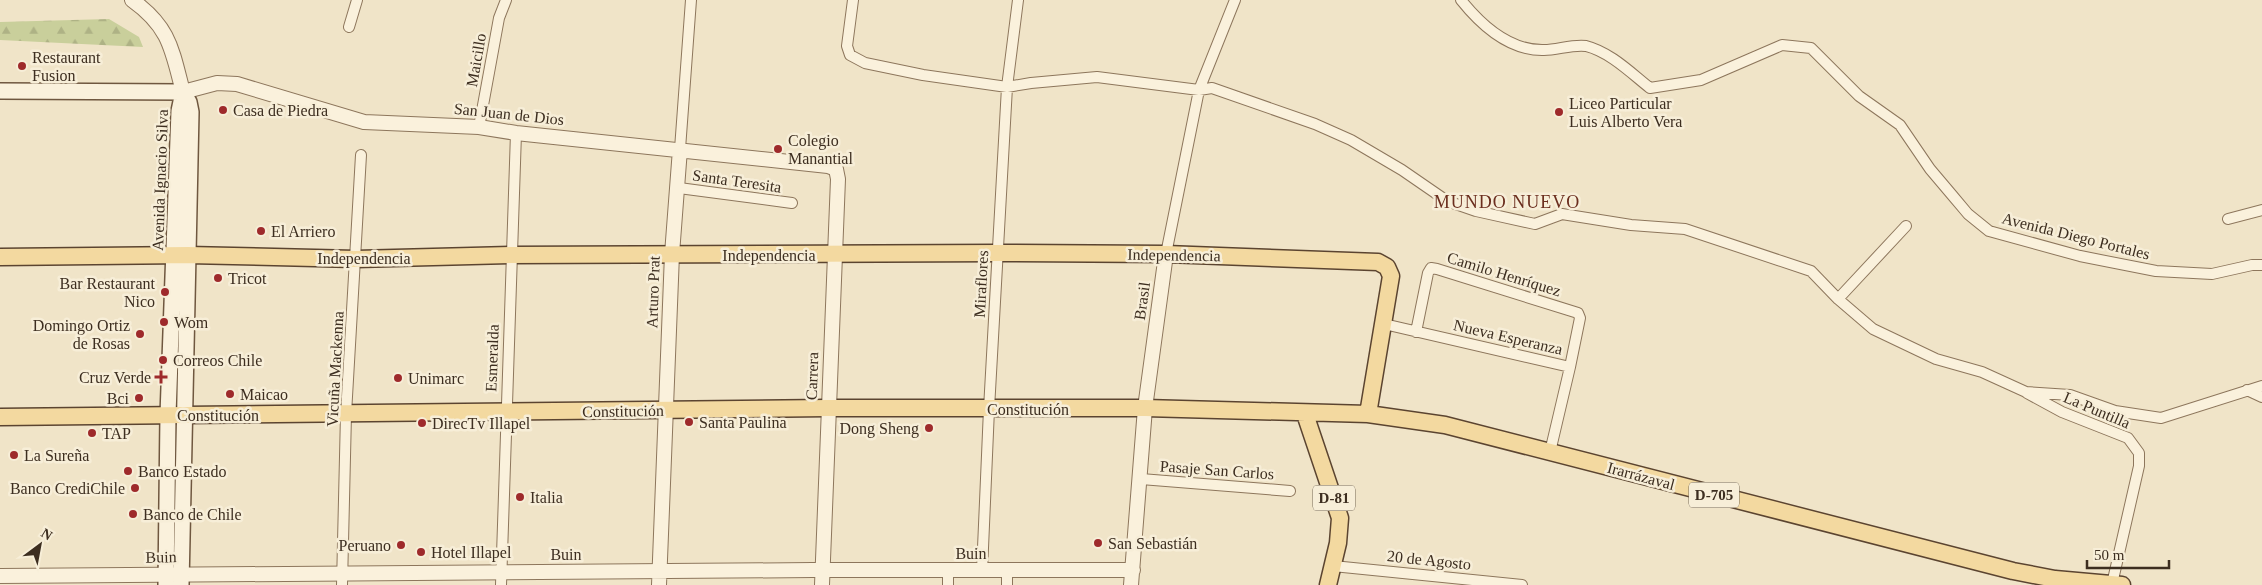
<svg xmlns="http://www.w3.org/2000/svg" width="2262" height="585" viewBox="0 0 2262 585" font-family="Georgia,serif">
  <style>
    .forest { fill: url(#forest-firs) }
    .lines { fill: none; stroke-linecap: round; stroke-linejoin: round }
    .minor-casing { stroke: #8d765c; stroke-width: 12 }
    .tertiary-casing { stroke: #8d765c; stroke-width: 16 }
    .secondary-casing { stroke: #6f573f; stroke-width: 18 }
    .primary-casing { stroke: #5b4430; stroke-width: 19 }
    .minor { stroke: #faf1dc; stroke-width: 10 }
    .tertiary { stroke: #faf1dc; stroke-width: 14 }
    .secondary { stroke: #faf1dc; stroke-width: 15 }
    .primary { stroke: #f3d9a0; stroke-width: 16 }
    .poi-dot { fill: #9e2a2b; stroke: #f7eed8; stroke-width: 2 }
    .labels { text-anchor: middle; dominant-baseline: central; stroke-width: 5; stroke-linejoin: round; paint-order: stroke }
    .shield { fill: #f7eed8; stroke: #756857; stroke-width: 1 }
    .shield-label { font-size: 15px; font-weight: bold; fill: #3d2e20 }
    .poi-label { font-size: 16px; fill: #3d2e20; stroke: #f7eed8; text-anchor: start }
    .street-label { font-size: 16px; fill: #3d2e20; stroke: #f7eed8 }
    .neighbourhood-label { font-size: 18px; letter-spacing: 1px; fill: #6b2e1e; stroke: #f7eed8 }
  </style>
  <defs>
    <pattern id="forest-firs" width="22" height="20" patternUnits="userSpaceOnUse" patternTransform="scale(1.25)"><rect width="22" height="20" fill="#c9cf9b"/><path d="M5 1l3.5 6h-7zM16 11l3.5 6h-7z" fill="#aeb285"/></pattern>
  </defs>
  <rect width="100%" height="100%" fill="#f0e4c8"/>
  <path class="forest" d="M109 19 139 37 143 47 0 40V22Z"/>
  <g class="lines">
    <g class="minor-casing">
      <path id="minor" d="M853 0 847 46 850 55 865 63 923 75 1007 87 1031 83 1097 77 1199 90 1212 88 1315 124 1351 140 1402 170 1447 201 1476 211 1535 224 1562 214 1631 225 1685 229 1811 271 1838 299 1873 329 1936 359 1982 372 2026 392 2070 395 2115 411 2161 418 2262 386
        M1461 0C1481 25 1510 51 1544 50 1557 50 1573 44 1586 46 1610 52 1631 73 1650 88L1701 80 1782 45 1811 48 1859 96 1900 125 1930 169 1952 195 1968 214 1989 231 2080 256 2156 271 2212 274 2252 265H2262
        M349 27 357 0
        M479 127 499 18 506 0
        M680 149 691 0
        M679 188 792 203
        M2228 219 2262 210
        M1166 254 1199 90 1235 0
        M1838 299 1906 226
        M1384 324 1570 367 1550 452
        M1416 332 1428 273 1431 268 1437 269 1578 313 1580 318 1570 367
        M2247 390 2262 397
        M2027 393 2062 412 2128 438 2139 453V466L2112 584
        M1141 479 1290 491
        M1333 566 1522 585
        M982 571 989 409 1007 87 1018 0
        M1007 571V585
        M342 585 346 414 361 155
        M501 585 516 133
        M948 585V570"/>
    </g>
    <g class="tertiary-casing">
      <path id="tertiary" d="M132 0C170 27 172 50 183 92L217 83 237 84 364 122 479 127 516 133 828 166 836 169 838 179 822 585
        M0 576 813 570H1133
        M659 585 672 254 680 149
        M1131 585 1145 408 1166 254"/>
    </g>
    <g class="secondary-casing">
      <path id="secondary" d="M0 91 183 92
        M166 585 168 415 179 111 183 92
        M181 585 191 112 189 102 183 92"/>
    </g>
    <g class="primary-casing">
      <path id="primary" d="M0 257 188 255 356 259 511 255 998 253 1166 254 1378 262 1387 267 1391 276 1368 414
        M1305 414 1340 518 1338 543 1328 585
        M0 417 828 408H1145L1368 414 1445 425 2013 571 2055 579 2122 585"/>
    </g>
    <use href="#minor" class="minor"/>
    <use href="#tertiary" class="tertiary"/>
    <use href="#secondary" class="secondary"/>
    <use href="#primary" class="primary"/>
  </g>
  <g class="poi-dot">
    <circle cx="22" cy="66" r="5"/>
    <circle cx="223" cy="110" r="5"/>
    <circle cx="1559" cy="112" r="5"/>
    <circle cx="778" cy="149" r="5"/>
    <circle cx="261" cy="231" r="5"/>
    <circle cx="218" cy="278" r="5"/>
    <circle cx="165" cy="292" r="5"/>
    <circle cx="164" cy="322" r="5"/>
    <circle cx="140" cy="334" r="5"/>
    <circle cx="163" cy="360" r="5"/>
    <path d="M158.5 369.5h5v5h5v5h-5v5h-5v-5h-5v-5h5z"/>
    <circle cx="398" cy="378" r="5"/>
    <circle cx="230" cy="394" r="5"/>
    <circle cx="139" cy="398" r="5"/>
    <circle cx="689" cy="422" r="5"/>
    <circle cx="422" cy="423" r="5"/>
    <circle cx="929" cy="428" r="5"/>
    <circle cx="92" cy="433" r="5"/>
    <circle cx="14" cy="455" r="5"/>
    <circle cx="128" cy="471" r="5"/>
    <circle cx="135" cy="488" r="5"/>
    <circle cx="520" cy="497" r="5"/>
    <circle cx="133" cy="514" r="5"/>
    <circle cx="1098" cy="543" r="5"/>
    <circle cx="401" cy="545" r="5"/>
    <circle cx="421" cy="552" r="5"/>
  </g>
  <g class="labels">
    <g class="shield">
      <rect x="1689" y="482.5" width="50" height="25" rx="4"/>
      <rect x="1313" y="485.5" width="42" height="25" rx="4"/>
    </g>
    <g class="shield-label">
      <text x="1714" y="495">D-705</text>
      <text x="1334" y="498">D-81</text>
    </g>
    <g class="poi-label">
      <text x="32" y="57">Restaurant<tspan x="32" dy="18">Fusion</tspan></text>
      <text x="1569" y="103">Liceo Particular<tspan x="1569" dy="18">Luis Alberto Vera</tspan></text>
      <text x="233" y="110">Casa de Piedra</text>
      <text x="788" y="140">Colegio<tspan x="788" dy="18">Manantial</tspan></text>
      <text x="271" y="231">El Arriero</text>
      <text x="228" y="278">Tricot</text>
      <text x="155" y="283" text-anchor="end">Bar Restaurant<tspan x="155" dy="18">Nico</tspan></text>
      <text x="174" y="322">Wom</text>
      <text x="130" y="325" text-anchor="end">Domingo Ortiz<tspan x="130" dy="18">de Rosas</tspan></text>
      <text x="173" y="360">Correos Chile</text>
      <text x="151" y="377" text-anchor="end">Cruz Verde</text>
      <text x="408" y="378">Unimarc</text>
      <text x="240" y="394">Maicao</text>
      <text x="129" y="398" text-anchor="end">Bci</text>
      <text x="699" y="422">Santa Paulina</text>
      <text x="432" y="423">DirecTv Illapel</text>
      <text x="919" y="428" text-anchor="end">Dong Sheng</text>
      <text x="102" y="433">TAP</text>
      <text x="24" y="455">La Sureña</text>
      <text x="138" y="471">Banco Estado</text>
      <text x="125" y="488" text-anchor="end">Banco CrediChile</text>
      <text x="530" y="497">Italia</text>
      <text x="143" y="514">Banco de Chile</text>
      <text x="1108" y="543">San Sebastián</text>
      <text x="391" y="545" text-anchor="end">Peruano</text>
      <text x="431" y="552">Hotel Illapel</text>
    </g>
    <g class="street-label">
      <text transform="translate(476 60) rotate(-80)">Maicillo</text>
      <text transform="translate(509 114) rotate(6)">San Juan de Dios</text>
      <text transform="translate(160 180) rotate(-88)">Avenida Ignacio Silva</text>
      <text transform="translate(737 181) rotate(8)">Santa Teresita</text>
      <text transform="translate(2076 236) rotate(14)">Avenida Diego Portales</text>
      <text x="769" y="255">Independencia</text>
      <text transform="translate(1174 255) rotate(1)">Independencia</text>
      <text x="364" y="258">Independencia</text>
      <text transform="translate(1504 274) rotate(17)">Camilo Henríquez</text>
      <text transform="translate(981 284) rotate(-87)">Miraflores</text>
      <text transform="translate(653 292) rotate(-88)">Arturo Prat</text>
      <text transform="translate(1142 301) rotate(-82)">Brasil</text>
      <text transform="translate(1508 337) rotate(13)">Nueva Esperanza</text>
      <text transform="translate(492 358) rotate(-88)">Esmeralda</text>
      <text transform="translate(335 369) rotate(-87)">Vicuña Mackenna</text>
      <text transform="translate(812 376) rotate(-88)">Carrera</text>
      <text x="1028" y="409">Constitución</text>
      <text transform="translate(2097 410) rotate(23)">La Puntilla</text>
      <text transform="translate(623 411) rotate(-1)">Constitución</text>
      <text x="218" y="415">Constitución</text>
      <text transform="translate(1217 470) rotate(4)">Pasaje San Carlos</text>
      <text transform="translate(1641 476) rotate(15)">Irarrázaval</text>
      <text x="971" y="553">Buin</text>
      <text x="566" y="554">Buin</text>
      <text transform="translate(161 557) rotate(-1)">Buin</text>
      <text transform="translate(1429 560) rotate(6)">20 de Agosto</text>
    </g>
    <g class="neighbourhood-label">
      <text x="1507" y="202">MUNDO NUEVO</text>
    </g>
  </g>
  <g transform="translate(40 545) rotate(32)" stroke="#f7eed8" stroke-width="4" paint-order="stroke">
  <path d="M0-4L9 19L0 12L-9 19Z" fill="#3d2e20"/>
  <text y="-8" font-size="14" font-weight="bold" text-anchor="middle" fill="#3d2e20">N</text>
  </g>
  <path d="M2087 560v8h82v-8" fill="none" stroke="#3d2e20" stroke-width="2.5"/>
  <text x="2094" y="560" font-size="15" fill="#3d2e20" stroke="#f7eed8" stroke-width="4" paint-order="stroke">50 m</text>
</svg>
